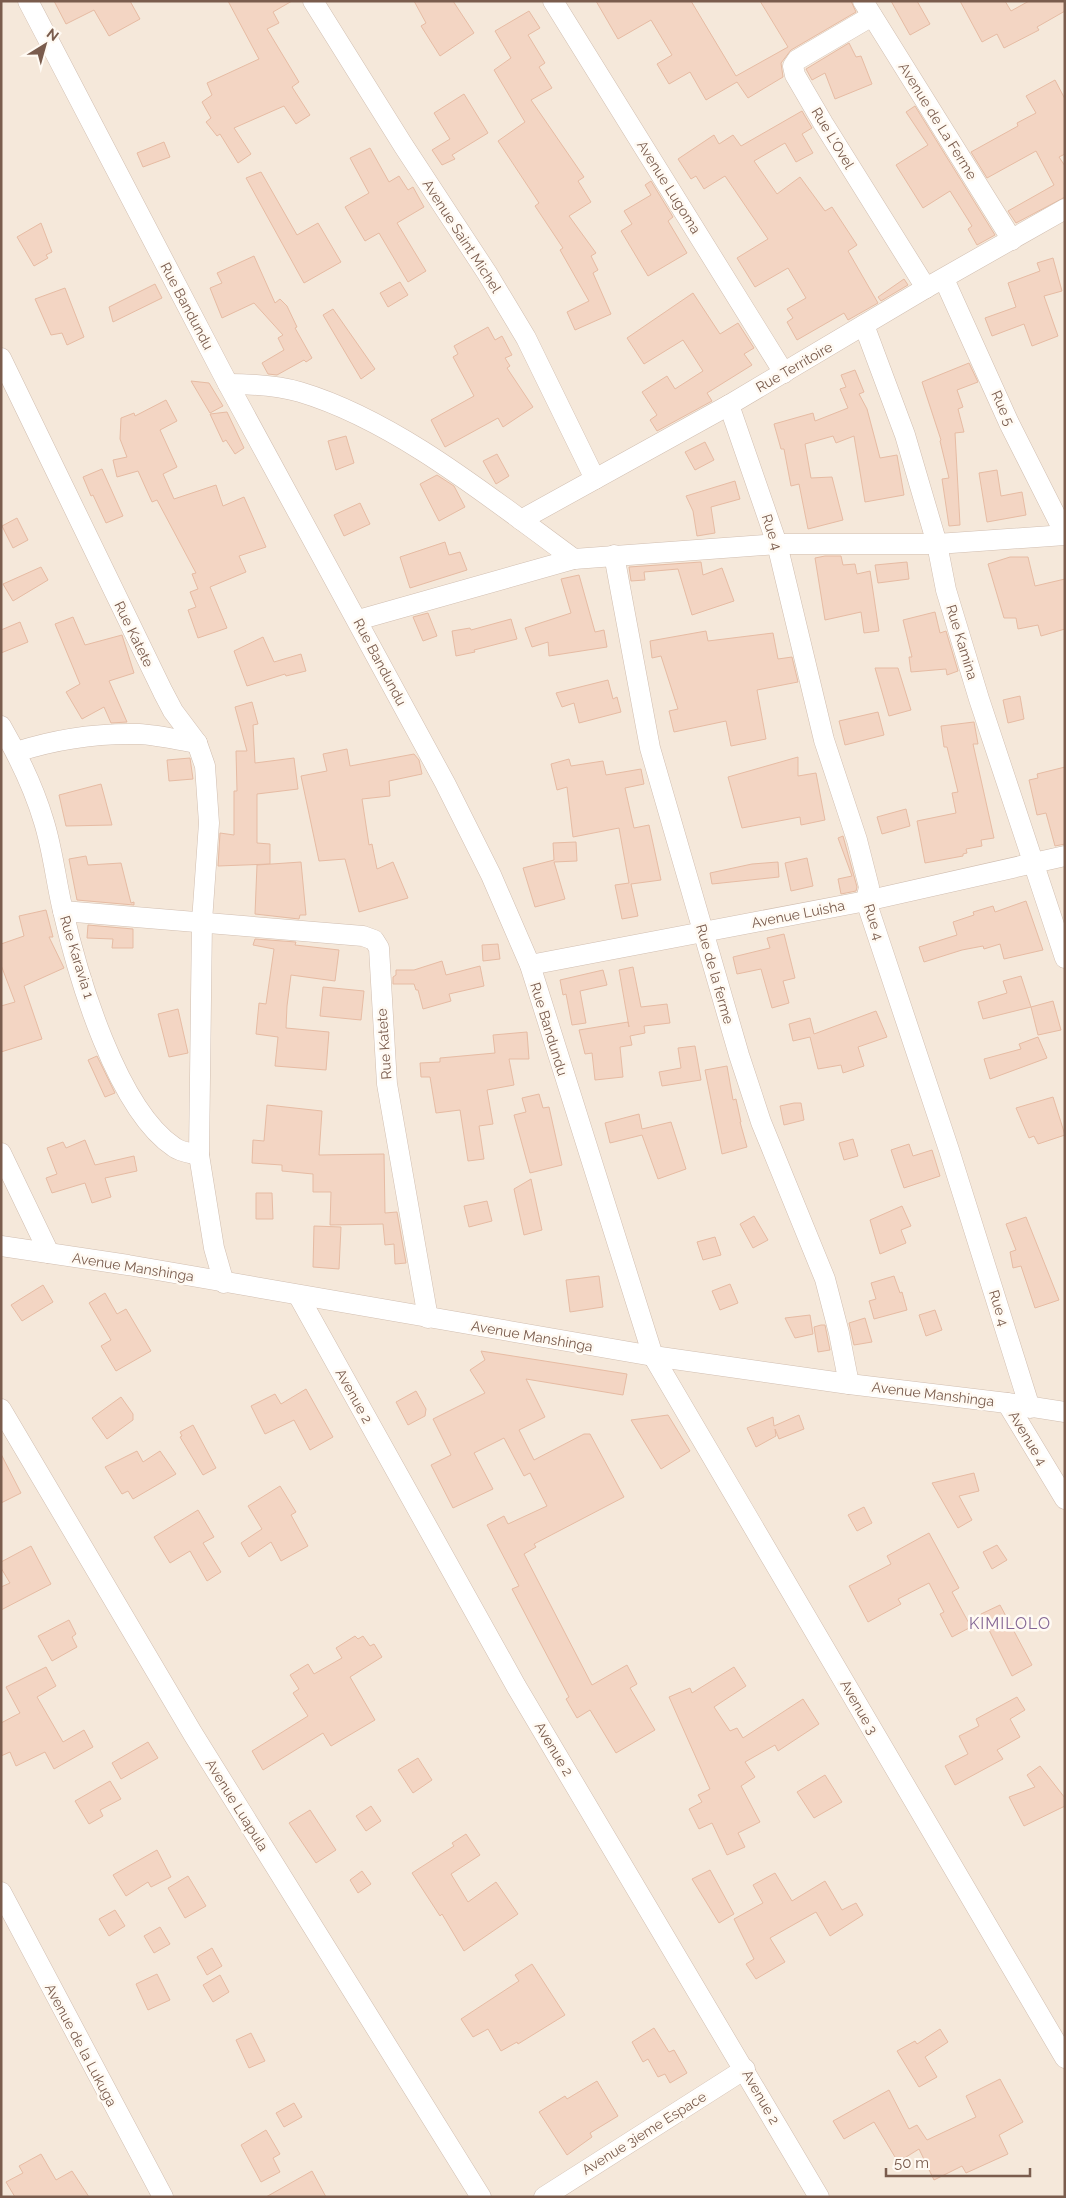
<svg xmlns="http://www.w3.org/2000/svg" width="1066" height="2198" font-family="Raleway,sans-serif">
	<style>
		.residential { fill: #f5e8da }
		.building { fill: #f3d5c3; stroke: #e6bba3 }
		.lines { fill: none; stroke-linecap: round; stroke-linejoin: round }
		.minor-casing { stroke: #d1beb0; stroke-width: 21 }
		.minor { stroke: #fff; stroke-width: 20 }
		.labels { text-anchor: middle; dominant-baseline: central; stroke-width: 5; stroke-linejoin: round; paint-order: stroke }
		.street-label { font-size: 14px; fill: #7a5c4d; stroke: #fffaf3 }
		.quarter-label { font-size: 16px; letter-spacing: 1px; fill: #846695; stroke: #fffaf3 }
	</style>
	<rect width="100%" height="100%" fill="#fdf6ec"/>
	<rect class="residential" x="1" y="1" width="1064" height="2196"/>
	<g class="building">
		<polygon points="54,1 130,1 140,19 109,36 94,10 66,24"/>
		<polygon points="228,1 292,1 273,12 279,23 267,29 299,82 292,87 310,115 296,124 284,106 234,128 251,154 238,163 220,134 217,136 206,122 211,118 202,102 212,95 207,83 259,59"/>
		<polygon points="414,1 453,1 474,33 440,56 421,26 426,23"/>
		<polygon points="596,1 691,1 736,76 788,47 760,1 851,1 856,12 791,50 781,63 783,77 748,98 737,82 706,100 690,72 669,84 657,64 672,55 651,20 618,39"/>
		<polygon points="891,1 917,1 930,24 910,35"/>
		<polygon points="960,1 1005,1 1011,11 1029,1 1065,1 1065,11 1037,27 1039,30 1004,48 997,34 982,42"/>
		<polygon points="529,11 540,28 528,35 545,63 539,67 552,88 531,100 584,177 578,181 591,202 569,216 596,253 591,256 598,270 593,273 611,314 575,330 567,312 589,301 560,250 563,248 535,206 539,203 498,141 525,122 494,70 511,58 495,31"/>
		<polygon points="849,43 856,57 861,56 872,84 835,99 825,73 812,80 806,69"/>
		<polygon points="1055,80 1065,99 1065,154 1059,157 1065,166 1065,197 1016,223 1008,211 1054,185 1036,151 987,178 971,152 1018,126 1017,123 1036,113 1026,96"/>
		<polygon points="464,94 488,133 452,155 455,159 442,165 432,150 450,139 434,113"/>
		<polygon points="915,106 995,235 977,245 968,229 972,226 950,191 923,208 896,165 928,145 906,112"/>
		<polygon points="802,111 812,128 802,134 813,153 796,162 785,143 754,161 777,194 800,177 825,211 832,207 857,245 848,251 878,303 848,320 844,313 797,340 787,322 793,318 787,309 806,298 788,268 755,287 737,258 768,239 725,176 704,189 696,176 691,179 678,159 714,135 719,144 733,135 741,146"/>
		<polygon points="164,142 170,157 143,167 137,153"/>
		<polygon points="370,148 389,182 399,176 408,190 413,187 424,207 397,223 426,271 408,282 379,233 365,241 345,207 369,193 350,158"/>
		<polygon points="261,172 297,235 318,223 341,262 304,283 246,178"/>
		<polygon points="651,181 673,217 668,221 687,253 648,276 621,231 632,224 624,211 651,195 645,185"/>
		<polygon points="41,223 52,252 46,255 48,258 34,266 17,237"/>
		<polygon points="254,256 275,303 280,299 287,306 297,327 295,328 312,358 306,362 304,360 277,375 268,374 262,363 284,350 278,338 283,335 254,303 222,318 210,288 222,283 217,273"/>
		<polygon points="1053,258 1062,291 1044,296 1058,336 1032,346 1024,324 992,336 985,318 1016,307 1008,283 1040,271 1037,263"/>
		<polygon points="904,279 908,285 881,301 878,297"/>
		<polygon points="400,282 408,295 388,307 380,293"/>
		<polygon points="155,284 162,298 113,322 109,307"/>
		<polygon points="65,288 84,337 67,345 62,333 51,335 35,299"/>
		<polygon points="693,293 720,334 738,323 754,348 744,354 752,365 707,393 712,401 657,431 650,420 657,415 642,392 667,376 675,389 703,371 683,340 644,364 627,338"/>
		<polygon points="333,309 375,369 361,379 323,315"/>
		<polygon points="488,327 495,340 502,336 512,355 505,358 510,366 507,368 533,407 503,427 498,418 445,447 431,420 474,396 453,357 458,354 454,346"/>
		<polygon points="969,363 978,382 957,390 963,407 958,409 964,432 955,433 960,525 949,526 942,479 949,478 940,441 941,440 922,382"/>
		<polygon points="855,370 864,392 859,394 867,409 880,458 897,455 904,495 865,502 854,436 836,443 833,436 805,444 811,478 832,477 843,520 808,529 799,484 791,486 784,449 781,449 774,424 813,413 815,421 848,408 840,389 846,387 841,375"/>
		<polygon points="191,381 209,383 223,406 210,413"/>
		<polygon points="166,400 177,421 160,430 177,467 163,474 174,499 216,485 223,506 244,497 266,547 239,556 246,572 210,587 227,628 198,638 188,610 196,607 190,592 198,589 192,574 196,573 157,500 152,502 138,471 117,477 113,460 127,457 120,439 121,418 134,413 135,416"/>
		<polygon points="227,412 244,448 235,454 226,440 223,442 210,414"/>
		<polygon points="346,436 354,463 336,470 328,441"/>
		<polygon points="705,442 714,460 695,470 685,452"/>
		<polygon points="497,454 509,476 496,484 483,461"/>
		<polygon points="102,469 123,516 106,523 93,495 91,496 83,477"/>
		<polygon points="997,470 1001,496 1022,492 1026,515 987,522 979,473"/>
		<polygon points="437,475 454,486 465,507 439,521 420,484"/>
		<polygon points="735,481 740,499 711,507 715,533 697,536 693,511 686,496"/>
		<polygon points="360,503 370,524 344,536 334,515"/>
		<polygon points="17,518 28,540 13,548 2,526"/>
		<polygon points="445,542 449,555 460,552 467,570 410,588 400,557"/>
		<polygon points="825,556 841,556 843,565 855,564 857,574 870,571 879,631 864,633 861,612 825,620 815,558"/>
		<polygon points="1010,557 1028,557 1035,586 1065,579 1065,629 1041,636 1038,625 1018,629 1016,618 1004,618 988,564"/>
		<polygon points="701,562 703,575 722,568 734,601 692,615 678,569 644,572 645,580 631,581 629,567"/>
		<polygon points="907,562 909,579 878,583 875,565"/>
		<polygon points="41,567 48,580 13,601 3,584"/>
		<polygon points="579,575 595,632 604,630 607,647 549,656 548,642 532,647 525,628 571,613 561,579"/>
		<polygon points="935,612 940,633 946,631 958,671 947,675 946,669 911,672 909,657 912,657 903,620"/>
		<polygon points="428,613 437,636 423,641 413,617"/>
		<polygon points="73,617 85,645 122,635 134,673 109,681 127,722 111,723 104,707 82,719 66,692 80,684 55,624"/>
		<polygon points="511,619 517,639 474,650 475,652 456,656 452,631 470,628 471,630"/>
		<polygon points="20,622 28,642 1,653 1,630"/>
		<polygon points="706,631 708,641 773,633 778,659 792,657 798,682 757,690 766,739 731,746 726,721 674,732 669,711 678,709 661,656 652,658 650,641"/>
		<polygon points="263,637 274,662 301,654 306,671 286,676 285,674 247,686 234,651"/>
		<polygon points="875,668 898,668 911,710 889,716"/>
		<polygon points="608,680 613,699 617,697 621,712 579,723 574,703 562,707 556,693"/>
		<polygon points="1020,696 1024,719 1008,723 1003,700"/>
		<polygon points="252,702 258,724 253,725 255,763 294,758 298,789 257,794 257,843 270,844 270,864 218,866 220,833 234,835 234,791 237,791 236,751 247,751 235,707"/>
		<polygon points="878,712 884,735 845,745 839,721"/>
		<polygon points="974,722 978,744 973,744 994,838 981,840 982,846 966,849 967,853 963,854 963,856 925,863 917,821 956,813 952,793 958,792 947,747 944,747 941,726"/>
		<polygon points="347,749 350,766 414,754 419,760 422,774 389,781 390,796 362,799 369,845 372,844 377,869 393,862 408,898 359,912 345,859 319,861 301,776 327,771 323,754"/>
		<polygon points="798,757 798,776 816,773 825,820 801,825 800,817 742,828 728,777"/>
		<polygon points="190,758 193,779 169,781 167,760"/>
		<polygon points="569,759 571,766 603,761 606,775 641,769 644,784 625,788 634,828 649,825 661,880 631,884 638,916 622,919 615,885 629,883 619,828 573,837 567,787 557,790 551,764"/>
		<polygon points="1065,767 1065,844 1055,846 1046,813 1037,815 1029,780 1038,778 1037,774"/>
		<polygon points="101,784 112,825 66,826 59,795"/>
		<polygon points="906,809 910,826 882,834 877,817"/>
		<polygon points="843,836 857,887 856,891 841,894 838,879 852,876 838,838"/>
		<polygon points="576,842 577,861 554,862 565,899 535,907 523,868 554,860 553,843"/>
		<polygon points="86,856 88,865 121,863 131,903 134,902 134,905 77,900 69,859"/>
		<polygon points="807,858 813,886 791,891 785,863"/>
		<polygon points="301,862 306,915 300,915 299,919 255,914 257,865"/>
		<polygon points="778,862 779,877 712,884 710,873 752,864"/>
		<polygon points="1026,901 1043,950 1004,959 1000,944 984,949 983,946 962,950 924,962 919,947 957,935 953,922 974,915 973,912 993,906 995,912"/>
		<polygon points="46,910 53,937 49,937 64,968 24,986 42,1039 1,1052 1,1006 15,1002 1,965 1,944 24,936 19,916"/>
		<polygon points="88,925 133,929 133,948 112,948 113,939 87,938"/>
		<polygon points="784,934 795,978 783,981 789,1003 772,1008 761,969 737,974 733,957 770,948 767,938"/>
		<polygon points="255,939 296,942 295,945 339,950 335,981 291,975 287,1006 286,1028 329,1032 326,1070 275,1066 278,1037 256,1034 259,1003 266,1004 274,949 253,945"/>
		<polygon points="498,944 500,959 483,961 482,945"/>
		<polygon points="442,961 446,975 480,966 484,986 449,994 451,1001 423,1009 418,990 416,990 414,984 393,984 393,977 396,975 396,970 414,970"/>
		<polygon points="633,967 641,1007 667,1004 670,1023 644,1026 645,1033 630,1036 632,1045 620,1047 623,1077 595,1080 592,1053 585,1054 579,1030 628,1022 629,1027 619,970"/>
		<polygon points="603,970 607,985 580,991 586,1023 572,1025 566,994 563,995 560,980"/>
		<polygon points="1021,976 1031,1007 983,1019 978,1002 1007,993 1003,981"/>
		<polygon points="323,987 364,991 361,1020 320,1016"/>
		<polygon points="1053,1001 1061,1030 1038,1035 1031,1007"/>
		<polygon points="178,1009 188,1053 169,1057 158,1014"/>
		<polygon points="876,1011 887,1037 858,1047 864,1066 843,1073 841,1065 818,1069 810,1037 793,1041 789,1024 810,1018 814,1034"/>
		<polygon points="527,1032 529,1059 509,1059 514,1085 487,1090 493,1124 479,1126 484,1159 468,1161 460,1110 436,1113 430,1077 421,1077 420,1063 440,1062 440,1058 495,1053 493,1035"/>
		<polygon points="1038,1037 1047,1058 990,1079 984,1059 1021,1049 1019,1044"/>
		<polygon points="695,1046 701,1080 662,1086 659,1072 681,1068 678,1048"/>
		<polygon points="97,1056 115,1093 105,1097 88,1060"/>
		<polygon points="727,1066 733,1100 736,1099 741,1122 740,1122 747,1147 722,1154 705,1070"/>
		<polygon points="539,1094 543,1108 549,1107 562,1165 530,1173 514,1115 526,1112 522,1098"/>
		<polygon points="1053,1097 1065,1135 1038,1144 1034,1136 1029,1138 1016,1108"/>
		<polygon points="794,1103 801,1103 804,1120 784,1125 780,1106"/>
		<polygon points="267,1105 322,1111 319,1155 384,1154 385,1213 397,1212 406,1263 395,1264 394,1244 385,1245 383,1224 330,1225 331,1192 313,1192 313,1174 282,1171 282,1165 252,1163 253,1140 264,1141"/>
		<polygon points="639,1114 642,1129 671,1122 686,1169 658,1179 642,1135 610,1143 605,1123"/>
		<polygon points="853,1139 858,1156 844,1160 839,1143"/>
		<polygon points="85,1140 95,1165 134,1156 137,1171 105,1178 111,1197 92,1203 85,1183 52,1193 46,1178 57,1174 47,1148 63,1142 66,1148"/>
		<polygon points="909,1144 913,1156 932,1150 940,1176 904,1188 891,1150"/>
		<polygon points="531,1179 542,1230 524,1235 514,1189"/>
		<polygon points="256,1193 272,1193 273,1219 256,1219"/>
		<polygon points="487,1201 492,1221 469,1227 464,1206"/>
		<polygon points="902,1206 911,1226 901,1230 906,1243 880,1254 870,1220"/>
		<polygon points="754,1216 768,1240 753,1248 740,1224"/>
		<polygon points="1026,1217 1059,1300 1035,1308 1021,1266 1013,1268 1010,1252 1016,1250 1006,1224"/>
		<polygon points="314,1226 341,1227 339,1269 313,1267"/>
		<polygon points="715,1237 721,1255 703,1260 697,1242"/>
		<polygon points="599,1276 603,1307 570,1312 566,1280"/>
		<polygon points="894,1276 900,1293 902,1292 907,1310 874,1319 869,1301 876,1299 871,1283"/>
		<polygon points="730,1284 738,1303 720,1310 712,1291"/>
		<polygon points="43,1285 53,1302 22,1321 11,1305"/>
		<polygon points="105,1293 117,1314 126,1309 151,1351 116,1371 101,1346 111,1340 89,1303"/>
		<polygon points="935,1310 942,1330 926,1336 919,1315"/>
		<polygon points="810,1315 813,1334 795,1338 785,1318"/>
		<polygon points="865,1318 872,1342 854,1345 849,1323"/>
		<polygon points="821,1325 825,1325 830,1350 818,1352 814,1327"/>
		<polygon points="481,1351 627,1374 623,1395 526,1379 545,1417 519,1430 534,1460 584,1434 590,1434 624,1497 534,1544 536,1547 524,1554 592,1685 627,1665 637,1684 630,1688 655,1730 616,1753 590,1710 577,1718 566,1699 569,1697 512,1589 519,1586 487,1525 504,1516 508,1524 547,1506 530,1473 524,1476 504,1438 474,1453 493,1489 453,1508 431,1465 451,1455 433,1419 485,1393 470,1370 485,1360"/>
		<polygon points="306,1389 333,1437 310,1450 294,1420 265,1434 251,1406 275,1394 281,1404"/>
		<polygon points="416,1391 426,1409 425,1416 408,1425 396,1402"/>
		<polygon points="121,1397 133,1414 133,1420 107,1439 92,1418"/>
		<polygon points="668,1415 690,1451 661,1469 631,1420"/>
		<polygon points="799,1415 804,1429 779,1439 775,1429 776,1436 756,1447 747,1428 773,1417 774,1426"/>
		<polygon points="193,1425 216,1468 203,1475 180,1437 182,1436 180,1432"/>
		<polygon points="137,1451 143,1462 160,1451 176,1474 133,1499 128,1491 122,1494 105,1467"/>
		<polygon points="1,1454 21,1493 1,1503"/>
		<polygon points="974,1473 979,1491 959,1496 972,1520 958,1528 932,1483"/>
		<polygon points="280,1486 296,1512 291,1515 308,1546 281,1561 271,1542 249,1557 241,1543 262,1529 248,1506"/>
		<polygon points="864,1507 872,1523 857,1531 848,1515"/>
		<polygon points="198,1510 214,1537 203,1543 221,1572 207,1581 190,1551 170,1563 154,1537"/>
		<polygon points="929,1533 959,1588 952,1592 971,1627 952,1637 940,1614 944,1612 929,1583 898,1599 901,1604 868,1622 849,1586 891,1564 887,1556"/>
		<polygon points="997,1545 1007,1560 992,1569 983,1552"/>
		<polygon points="31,1546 51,1584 1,1610 1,1587 10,1583 1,1568 1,1562"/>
		<polygon points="1000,1605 1032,1665 1012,1676 981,1614"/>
		<polygon points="69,1620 76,1634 72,1637 77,1647 52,1661 38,1636"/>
		<polygon points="355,1636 358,1639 363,1636 370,1646 374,1644 382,1657 350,1677 375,1720 331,1746 323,1733 263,1770 252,1751 308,1716 293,1693 299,1689 290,1675 308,1664 314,1674 342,1658 336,1648"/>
		<polygon points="46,1667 56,1686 37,1697 63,1742 84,1730 93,1747 54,1769 45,1752 16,1766 10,1752 1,1756 1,1723 20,1713 6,1687"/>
		<polygon points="734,1667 746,1686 714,1707 730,1731 737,1728 743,1738 803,1699 819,1724 778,1751 775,1745 745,1762 755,1777 741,1786 760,1822 738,1833 745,1847 727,1855 712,1823 699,1829 689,1809 702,1802 698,1795 710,1789 669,1697 690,1688 692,1693"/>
		<polygon points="1017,1697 1025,1710 1010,1719 1020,1737 997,1750 1003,1759 955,1785 945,1766 968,1754 959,1736 979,1726 976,1719"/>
		<polygon points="148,1742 158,1758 121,1779 112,1763"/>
		<polygon points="418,1758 432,1780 413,1793 398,1770"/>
		<polygon points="1040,1766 1065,1798 1065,1806 1024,1826 1009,1797 1035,1787 1027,1775"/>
		<polygon points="825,1775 842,1802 814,1818 797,1792"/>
		<polygon points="110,1781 121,1799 100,1810 103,1816 89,1824 75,1801"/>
		<polygon points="371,1806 381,1821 366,1831 356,1816"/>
		<polygon points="310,1810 336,1850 316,1863 289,1823"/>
		<polygon points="466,1834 480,1855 451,1874 468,1902 496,1882 518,1914 464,1951 442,1914 440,1916 412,1873 454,1846 452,1843"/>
		<polygon points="157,1850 171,1877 151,1887 148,1882 126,1896 113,1875"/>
		<polygon points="710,1870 734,1914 719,1923 692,1879"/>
		<polygon points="362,1871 371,1884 358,1893 350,1880"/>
		<polygon points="775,1873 792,1901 825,1881 842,1910 856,1903 863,1915 830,1936 816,1912 770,1938 785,1962 756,1979 746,1964 754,1959 734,1919 763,1903 753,1885"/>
		<polygon points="188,1876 206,1906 185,1918 168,1888"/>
		<polygon points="115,1910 125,1926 109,1936 99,1919"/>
		<polygon points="160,1927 170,1944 154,1953 144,1936"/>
		<polygon points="212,1948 222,1966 207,1975 197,1957"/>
		<polygon points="532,1964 565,2015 518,2044 517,2042 501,2051 488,2029 473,2037 461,2019 519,1981 515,1975"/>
		<polygon points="157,1974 170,2000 148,2010 136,1984"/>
		<polygon points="220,1975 229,1992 213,2002 203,1985"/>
		<polygon points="654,2028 669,2052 674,2050 687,2073 670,2083 665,2074 658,2077 648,2059 643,2062 632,2042"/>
		<polygon points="940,2029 948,2042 925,2057 937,2077 919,2087 897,2051 915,2041 917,2044"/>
		<polygon points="251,2033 265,2061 249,2068 236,2040"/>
		<polygon points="1000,2079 1023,2122 999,2135 1008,2154 966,2173 962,2166 934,2180 919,2149 898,2162 874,2122 844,2139 833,2121 889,2090 909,2129 917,2125 927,2140 976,2117 966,2096"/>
		<polygon points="597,2081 618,2116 590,2133 592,2137 567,2155 539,2112 565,2096 567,2099"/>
		<polygon points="294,2103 302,2117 284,2127 276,2113"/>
		<polygon points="266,2130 280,2154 273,2158 280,2172 261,2182 241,2145"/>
		<polygon points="41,2154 56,2180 72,2171 89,2197 15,2197 6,2182 23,2173 19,2166"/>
		<polygon points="312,2171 326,2197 266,2197"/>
	</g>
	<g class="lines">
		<g class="minor-casing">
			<g id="minor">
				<polyline points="28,1 228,384 445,783 491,875 530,965 653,1356 1065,2058"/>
				<polyline points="313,1 403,145 487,273 526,338 595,479"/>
				<polyline points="553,1 784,373"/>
				<polyline points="863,1 1012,240"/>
				<polyline points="872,16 797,60 793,66 795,75 823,123 926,288"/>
				<polyline points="944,279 1009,423 1065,534"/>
				<polyline points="864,325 905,435 937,544 946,590 979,699 1065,958"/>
				<polyline points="1,358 163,692 173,711 197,743 205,766 209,823 202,921 199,1155 214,1248 224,1283"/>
				<path d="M228 384C252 384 276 385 300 392 397 421 493 500 574 559"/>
				<polyline points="729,405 777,544 824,740 857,840 869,887 866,901 949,1150 1030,1408"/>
				<polyline points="521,520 729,405 926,288 1065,209"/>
				<polyline points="614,555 650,748 739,1055 761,1122 825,1279 839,1333 849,1384"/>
				<polyline points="358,620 574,559 777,544 937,544 1065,535"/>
				<path d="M1 726C19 757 34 788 44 822 53 851 56 882 63 911 78 977 117 1109 174 1147 180 1152 191 1153 199 1155"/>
				<path d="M16 752C56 739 97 733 139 734 158 735 178 740 197 743"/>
				<polyline points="63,911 363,936 374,940 379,948 387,1084 428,1318"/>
				<polyline points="530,965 866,901 1065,856"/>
				<polyline points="1,1153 49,1253"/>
				<polyline points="1,1246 128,1265 653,1356 849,1384 1007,1403 1065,1412"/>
				<polyline points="298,1295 516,1686 819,2197"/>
				<polyline points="1007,1403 1065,1499"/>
				<polyline points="1,1409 193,1734 481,2197"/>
				<polyline points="1,1892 163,2197"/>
				<polyline points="544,2197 745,2069"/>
			</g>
		</g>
		<use href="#minor" class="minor"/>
	</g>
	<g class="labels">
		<g class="street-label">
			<text transform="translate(938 121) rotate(58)">Avenue de La Ferme</text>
			<text transform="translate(833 138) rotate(59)">Rue L'Ovel</text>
			<text transform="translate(669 187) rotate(58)">Avenue Lugoma</text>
			<text transform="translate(462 236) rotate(57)">Avenue Saint Michel</text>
			<text transform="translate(187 306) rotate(62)">Rue Bandundu</text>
			<text transform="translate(794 367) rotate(-30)">Rue Territoire</text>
			<text transform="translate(1003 408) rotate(66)">Rue 5</text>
			<text transform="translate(772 532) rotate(72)">Rue 4</text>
			<text transform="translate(134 634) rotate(64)">Rue Katete</text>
			<text transform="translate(962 642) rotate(73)">Rue Kamina</text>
			<text transform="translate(380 662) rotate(62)">Rue Bandundu</text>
			<text transform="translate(798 914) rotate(-11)">Avenue Luisha</text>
			<text transform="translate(874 922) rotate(73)">Rue 4</text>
			<text transform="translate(77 957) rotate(73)">Rue Karavia 1</text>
			<text transform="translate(715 974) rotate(74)">Rue de la ferme</text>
			<text transform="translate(549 1029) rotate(73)">Rue Bandundu</text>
			<text transform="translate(384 1044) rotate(-94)">Rue Katete</text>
			<text transform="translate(133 1267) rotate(9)">Avenue Manshinga</text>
			<text transform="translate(999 1308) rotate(73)">Rue 4</text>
			<text transform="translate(532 1336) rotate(10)">Avenue Manshinga</text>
			<text transform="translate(933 1394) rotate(7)">Avenue Manshinga</text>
			<text transform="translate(354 1396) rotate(61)">Avenue 2</text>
			<text transform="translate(1028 1438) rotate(59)">Avenue 4</text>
			<text transform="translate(859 1707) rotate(60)">Avenue 3</text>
			<text transform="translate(554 1749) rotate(59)">Avenue 2</text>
			<text transform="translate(237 1805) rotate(58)">Avenue Luapula</text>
			<text transform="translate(81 2045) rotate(62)">Avenue de la Lukuga</text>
			<text transform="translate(761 2097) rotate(60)">Avenue 2</text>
			<text transform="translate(644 2133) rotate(-32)">Avenue 3ieme Espace</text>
		</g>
		<g class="quarter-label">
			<text x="1010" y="1623">KIMILOLO</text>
		</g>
	</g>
	<rect width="1066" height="2198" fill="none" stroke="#7a5c4d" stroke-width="5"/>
	<g transform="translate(45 45) rotate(37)" stroke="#fffaf3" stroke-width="4" paint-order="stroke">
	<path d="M0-4L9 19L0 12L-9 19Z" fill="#7a5c4d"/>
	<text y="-8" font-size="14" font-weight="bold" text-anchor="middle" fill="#7a5c4d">N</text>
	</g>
	<path d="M886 2168v8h144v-8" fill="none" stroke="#7a5c4d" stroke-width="2.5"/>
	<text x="894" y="2168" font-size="15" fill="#7a5c4d" stroke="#fffaf3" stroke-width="4" paint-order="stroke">50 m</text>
</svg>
